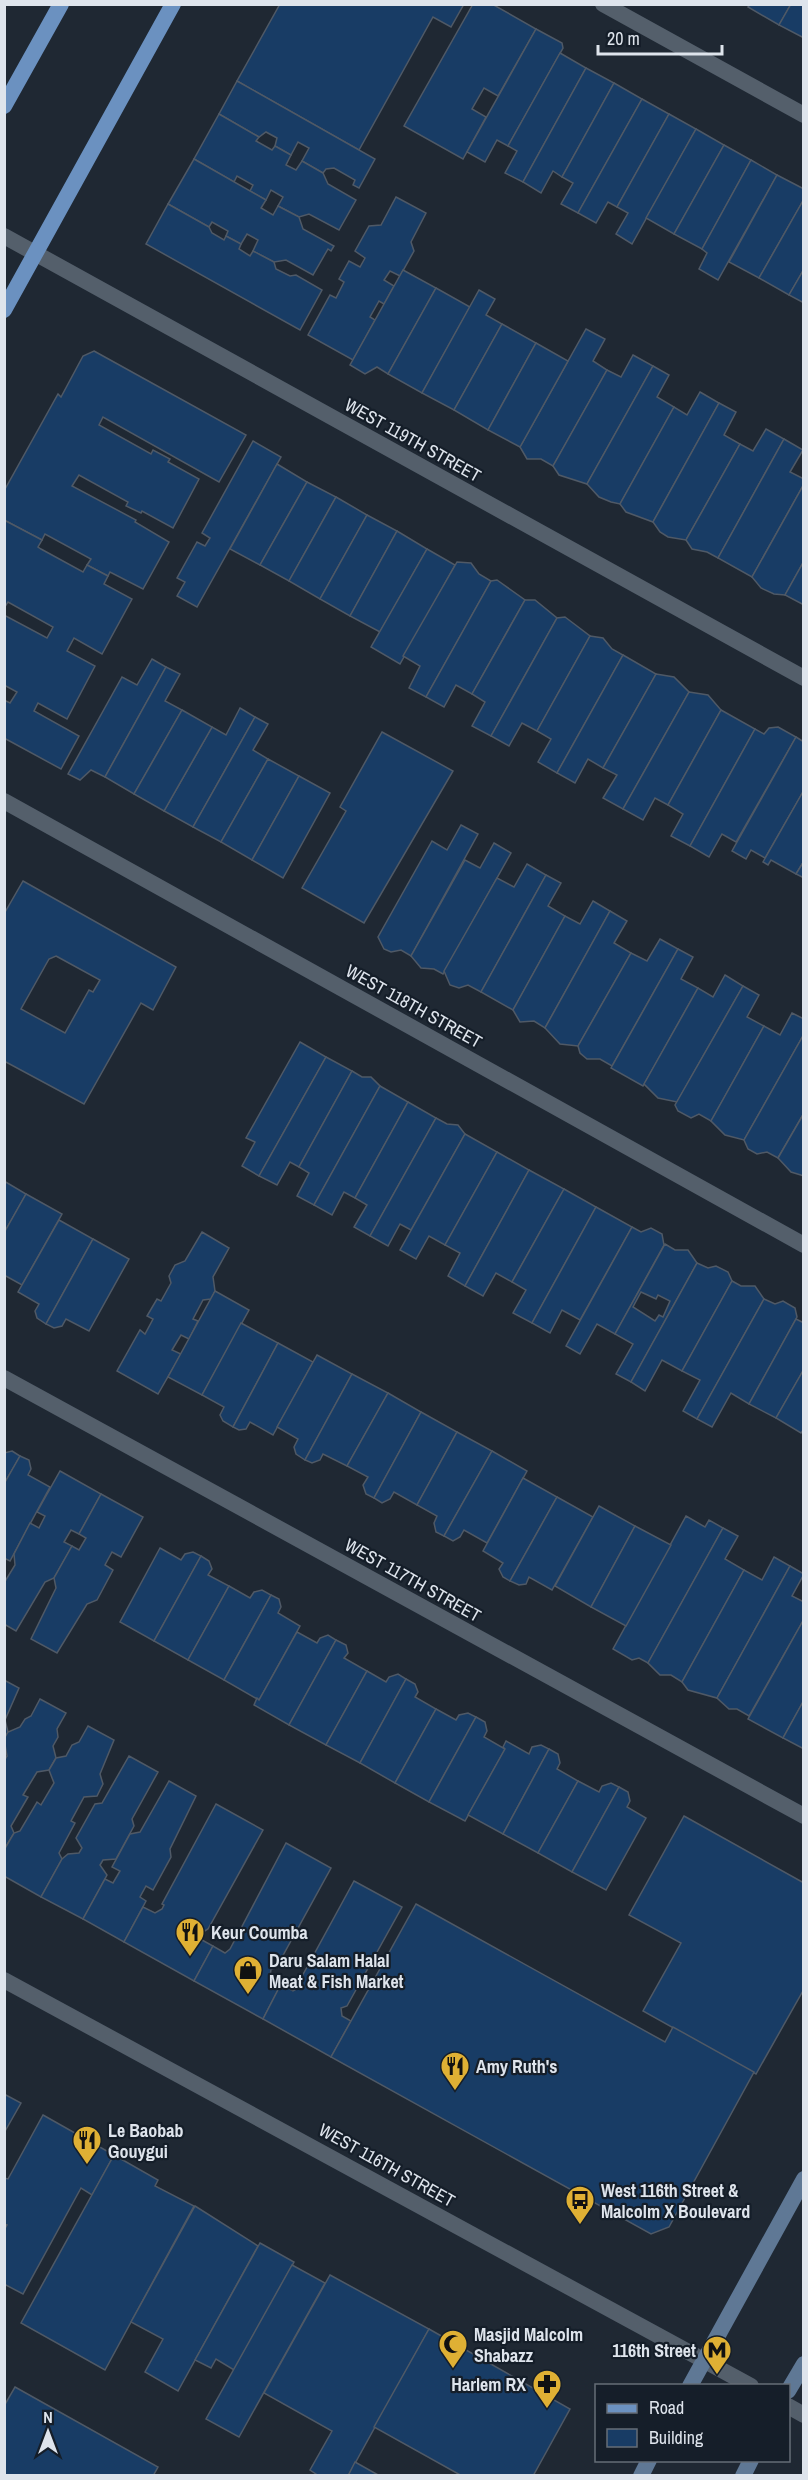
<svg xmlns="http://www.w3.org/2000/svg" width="808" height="2480" font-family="'Archivo Narrow',sans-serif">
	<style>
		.building { fill: #183c65; stroke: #4f5966; stroke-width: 1.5; fill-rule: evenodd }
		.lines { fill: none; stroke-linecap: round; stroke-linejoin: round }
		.minor { stroke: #545f6b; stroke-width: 16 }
		.tertiary { stroke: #545f6b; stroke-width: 16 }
		.secondary { stroke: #5f7895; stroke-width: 16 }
		.primary { stroke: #6b91c0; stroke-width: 16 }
		.labels { text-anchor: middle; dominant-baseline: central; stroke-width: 4.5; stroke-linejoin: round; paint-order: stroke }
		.street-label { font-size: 18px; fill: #dee4ec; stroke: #151e29 }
		.poi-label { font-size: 18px; font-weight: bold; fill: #dee4ec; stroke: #151e29; text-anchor: start }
	</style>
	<rect width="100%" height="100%" fill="#1f2833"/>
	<g class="building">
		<polygon points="280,4 464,4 451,27 433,17 359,150 237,81"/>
		<polygon points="473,4 492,4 536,29 498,96 484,88 472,109 486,117 463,159 404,126"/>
		<polygon points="750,4 791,4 779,25 748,7"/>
		<polygon points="791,4 804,4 804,38 779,25"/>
		<polygon points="536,29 562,43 563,48 508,146 497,140 485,162 467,152"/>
		<polygon points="560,53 586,68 523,182 505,173 517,151 508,146"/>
		<polygon points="586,68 614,83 562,177 553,171 541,193 523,182"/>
		<polygon points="237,81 375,159 359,188 353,185 355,180 334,168 326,169 323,173 302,161 309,148 298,142 291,155 275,146 277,138 266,132 259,137 219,114"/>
		<polygon points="614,83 642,99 578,213 561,204 573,183 562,177"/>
		<polygon points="642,99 669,114 617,207 608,202 596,223 578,213"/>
		<polygon points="219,114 259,137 256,141 272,150 275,146 291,155 286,165 296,170 302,161 323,173 328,184 356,200 339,230 309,214 299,217 278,206 283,197 271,190 266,200 250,191 253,185 237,176 234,182 194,159"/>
		<polygon points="669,114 696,129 632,244 616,234 628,213 617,207"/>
		<polygon points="696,129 724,145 674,234 646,218"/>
		<polygon points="724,145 751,160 702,249 674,234"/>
		<polygon points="194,159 266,200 261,208 273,215 278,206 299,217 303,229 334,246 331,251 328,249 313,275 286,260 274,262 253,251 258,240 247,234 241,244 226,236 228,231 212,222 209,227 168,204"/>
		<polygon points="751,160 777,175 718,280 699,269 707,253 702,249"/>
		<polygon points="777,175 804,189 804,199 759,278 729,262"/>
		<polygon points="396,197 426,213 411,242 414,251 400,276 390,271 384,280 394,286 384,304 379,301 370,317 375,320 353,360 308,335 330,295 336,298 344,282 339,279 349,261 360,267 365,258 355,251 369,226 381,225"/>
		<polygon points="804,199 804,269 789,295 759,278"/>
		<polygon points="168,204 209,227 212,233 224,240 226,236 241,244 239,249 250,256 253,251 274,262 276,269 290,276 296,275 322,290 300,330 146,244"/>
		<polygon points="804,269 804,303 789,295"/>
		<polygon points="403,270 436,288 388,374 377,367 365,374 350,365"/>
		<polygon points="436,288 470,307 422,393 388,374"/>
		<polygon points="479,290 495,299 486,315 502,324 454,410 422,393"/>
		<polygon points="502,324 536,343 488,430 454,410"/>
		<polygon points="586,329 605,339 593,361 607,370 553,466 541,459 527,459 520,447"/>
		<polygon points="536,343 568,361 520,447 488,430"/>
		<polygon points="94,351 246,435 219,482 103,417 99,425 151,454 153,450 170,459 168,462 199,479 173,528 142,511 141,513 126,506 128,502 79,475 72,486 136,520 135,522 169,542 143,589 110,572 108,576 87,565 91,559 45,534 42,540 4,520 4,491 58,394 61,397 83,356"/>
		<polygon points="633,355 653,366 587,484 559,475 553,466 607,370 621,377"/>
		<polygon points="653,366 669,375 657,397 674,407 620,504 611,502 599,497 587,484"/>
		<polygon points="700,392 719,403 653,522 626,512 620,504 674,407 687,415"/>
		<polygon points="719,403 736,412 724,435 740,444 686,540 668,537 660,532 653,522"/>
		<polygon points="766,429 784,439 718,558 707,552 692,549 686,540 740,444 753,451"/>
		<polygon points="784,439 803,450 790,472 804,479 804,484 752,577 718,558"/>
		<polygon points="253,441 281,457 197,607 177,596 185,582 177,578 197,542 205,546 210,538 202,533"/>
		<polygon points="277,464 307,482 260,565 230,549"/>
		<polygon points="307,482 336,497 289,581 260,565"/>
		<polygon points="804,484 804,561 785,595 774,594 761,588 752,577"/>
		<polygon points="336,497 367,515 320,599 289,581"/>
		<polygon points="367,515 397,531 350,616 320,599"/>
		<polygon points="4,520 42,540 38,547 41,549 83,572 87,565 108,576 104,584 132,599 102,654 74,638 67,651 95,666 67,719 38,703 34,711 79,736 61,769 4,738 4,700 10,703 17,692 4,685 4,615 47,638 53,627 8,602 4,608"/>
		<polygon points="397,531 427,549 380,632 350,616"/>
		<polygon points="427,549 455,565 400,664 371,647"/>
		<polygon points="804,561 804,605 785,595"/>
		<polygon points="457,562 471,563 479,574 491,581 426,697 409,688 420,666 403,656"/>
		<polygon points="497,580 525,600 472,694 456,685 444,707 426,697 491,581"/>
		<polygon points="525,600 535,600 557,618 491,736 472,726 485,702 472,694"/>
		<polygon points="565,617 590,636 537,731 522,723 509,746 491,736 557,618"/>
		<polygon points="590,636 603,638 612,649 623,655 557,773 538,762 551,739 537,731"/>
		<polygon points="623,655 656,674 603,768 588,759 575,783 557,773"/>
		<polygon points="152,659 166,667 105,777 91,770 80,780 68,774 122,677 137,685"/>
		<polygon points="166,667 180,674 165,701 182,710 134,794 105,777"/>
		<polygon points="656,674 674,677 689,692 623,809 603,798 617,775 603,768"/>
		<polygon points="689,692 708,695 721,710 668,805 655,798 643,820 623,809"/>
		<polygon points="240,708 255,717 193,827 164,811 212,727 226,735"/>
		<polygon points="182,710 212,727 164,811 134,794"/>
		<polygon points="721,710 755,729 690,846 671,836 683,814 668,805"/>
		<polygon points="255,717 268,724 253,750 268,759 221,842 193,827"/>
		<polygon points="778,727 796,737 736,842 722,834 709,857 690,846 755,729 764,734 769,728"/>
		<polygon points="382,732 453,771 364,923 302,888 346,811 340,807"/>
		<polygon points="796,737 804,742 804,790 765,858 751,850 746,859 732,851"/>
		<polygon points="268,759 299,776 252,860 221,842"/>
		<polygon points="299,776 330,793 283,878 252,860"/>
		<polygon points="804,790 804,861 796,874 771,860 768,865 763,862"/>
		<polygon points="461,825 478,834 411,956 401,950 391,952 384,949 378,937 432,841 447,850"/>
		<polygon points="494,843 511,853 443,974 434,969 421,968 411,956 465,860 480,868"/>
		<polygon points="804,861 804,878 796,874"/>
		<polygon points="527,864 546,875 481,992 468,985 459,988 450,985 444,971 497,878 514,887"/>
		<polygon points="546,875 561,883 548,906 565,916 513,1010 481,992"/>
		<path d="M23 881 176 967 153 1010 141 1003 84 1104 4 1061V914ZM56 956 100 980 93 992 89 990 65 1033 21 1009 49 959Z"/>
		<polygon points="593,901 610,911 545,1028 534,1021 520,1022 513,1010 565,916 580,924"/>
		<polygon points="610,911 627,921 614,943 631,953 578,1046 560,1044 545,1028"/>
		<polygon points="660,939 678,949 612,1066 600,1059 587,1059 580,1053 578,1046 631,953 647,961"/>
		<polygon points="678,949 693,957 681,979 698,988 643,1086 611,1068"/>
		<polygon points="725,975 743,986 677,1102 658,1098 644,1084 698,988 713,997"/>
		<polygon points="743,986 759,995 747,1017 764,1026 711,1121 699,1114 691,1118 678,1111 675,1105"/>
		<polygon points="792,1013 804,1019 804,1034 744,1140 725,1135 711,1121 764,1026 780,1035"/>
		<polygon points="804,1034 804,1113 778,1158 767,1152 757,1154 748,1149 744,1140"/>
		<polygon points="300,1042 326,1057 259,1176 242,1166 255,1142 246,1138"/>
		<polygon points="326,1057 352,1071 299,1167 290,1162 277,1185 259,1176"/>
		<polygon points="352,1071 362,1077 371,1077 380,1086 314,1205 297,1196 309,1173 299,1167"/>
		<polygon points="380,1086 408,1102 355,1198 344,1192 332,1215 314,1205"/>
		<polygon points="408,1102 436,1118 370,1236 354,1227 367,1205 355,1198"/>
		<polygon points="804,1113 804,1176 791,1172 778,1158"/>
		<polygon points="436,1118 447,1124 458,1125 465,1134 411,1230 400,1224 388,1246 370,1236"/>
		<polygon points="465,1134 497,1152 445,1245 429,1236 416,1259 400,1250"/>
		<polygon points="497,1152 529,1170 465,1286 448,1276 460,1253 445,1245"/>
		<polygon points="529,1170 564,1189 512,1282 496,1273 483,1296 465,1286"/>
		<polygon points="4,1181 26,1194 4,1233"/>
		<polygon points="564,1189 596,1207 532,1323 513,1313 526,1290 512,1282"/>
		<polygon points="26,1194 62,1214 22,1285 4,1275 4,1233"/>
		<polygon points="596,1207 632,1227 580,1320 562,1310 550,1333 532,1323"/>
		<polygon points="59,1220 93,1239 46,1324 37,1318 35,1311 39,1304 18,1292"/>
		<polygon points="632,1227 641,1232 651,1228 662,1234 664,1245 615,1334 597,1324 580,1354 566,1346"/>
		<polygon points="202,1232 229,1248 213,1277 215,1291 211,1299 203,1300 193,1319 198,1321 189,1339 181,1335 172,1350 181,1354 158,1394 117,1371 140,1330 145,1334 153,1319 147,1316 157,1299 161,1301 171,1283 169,1276 175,1265 185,1261"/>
		<polygon points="93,1239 129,1259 89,1331 66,1319 62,1326 54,1328 46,1324"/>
		<path d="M665 1244 675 1250H688L697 1263 631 1382 616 1374 633 1344 615 1334ZM641 1292 656 1299 658 1295 670 1301 663 1317 659 1315 655 1321 633 1307Z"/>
		<polygon points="697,1263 708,1268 716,1266 728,1272 732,1281 682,1371 662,1360 645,1391 631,1382"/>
		<polygon points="732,1281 741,1286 755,1286 764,1299 697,1419 683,1411 700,1380 682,1371"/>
		<polygon points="215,1291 249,1310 202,1395 168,1377"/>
		<polygon points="764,1299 775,1304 783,1301 795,1308 797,1317 749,1404 731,1393 712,1427 697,1419"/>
		<polygon points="796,1319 804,1323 804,1369 776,1418 749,1404"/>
		<polygon points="241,1323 278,1343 233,1427 223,1421 220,1415 224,1407 202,1395"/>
		<polygon points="278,1343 313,1362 273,1435 250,1422 246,1429 239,1430 233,1427"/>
		<polygon points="317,1355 352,1374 305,1460 296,1454 294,1447 298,1439 277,1427"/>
		<polygon points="804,1369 804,1429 801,1433 776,1418"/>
		<polygon points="352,1374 388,1393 347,1466 323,1454 320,1460 312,1463 305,1460"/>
		<polygon points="388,1393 421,1412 374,1498 366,1494 363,1485 368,1477 347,1466"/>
		<polygon points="421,1412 457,1432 417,1505 394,1492 390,1499 382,1503 374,1498"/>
		<polygon points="457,1432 492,1451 444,1536 436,1532 434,1523 437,1516 417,1505"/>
		<polygon points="12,1451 20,1456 4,1484 4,1453"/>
		<polygon points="492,1451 527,1471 487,1543 464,1530 460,1537 453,1541 444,1536"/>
		<polygon points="20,1456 29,1460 31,1469 28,1475 50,1487 10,1561 4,1558 4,1484"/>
		<polygon points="60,1471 101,1494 79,1534 71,1530 64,1542 72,1546 54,1578 45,1582 16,1631 4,1624 4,1583 15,1565 14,1554 30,1523 39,1528 45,1516 37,1512"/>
		<polygon points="523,1478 557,1497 510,1581 503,1577 499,1569 503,1563 483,1551"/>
		<polygon points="101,1494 143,1517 121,1557 112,1552 105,1565 113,1570 97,1600 87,1604 57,1653 31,1639 56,1588 54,1578 72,1546 79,1550 86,1538 79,1534"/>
		<polygon points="557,1497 593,1517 552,1590 529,1577 526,1584 519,1585 510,1581"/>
		<polygon points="599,1506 635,1526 591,1607 555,1586"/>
		<polygon points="686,1516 705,1527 709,1520 723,1528 648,1663 639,1658 632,1660 613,1649"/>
		<polygon points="635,1526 671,1545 626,1626 591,1607"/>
		<polygon points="723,1528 738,1536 725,1559 744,1570 682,1682 671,1675 660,1675 648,1663"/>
		<polygon points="160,1548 181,1560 185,1554 193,1552 201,1556 154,1641 120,1622"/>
		<polygon points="201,1556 209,1561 212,1569 208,1575 229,1586 188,1660 154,1641"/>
		<polygon points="774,1557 790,1566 717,1698 688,1690 682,1682 744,1570 762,1580"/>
		<polygon points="790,1566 804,1574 792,1596 804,1602 804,1619 749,1716 737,1709 729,1709 717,1698"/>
		<polygon points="229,1586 250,1598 254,1592 262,1590 271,1595 224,1680 188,1660"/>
		<polygon points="271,1595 279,1599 281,1607 278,1613 300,1626 259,1700 224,1680"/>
		<polygon points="804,1619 804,1700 783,1738 748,1719"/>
		<polygon points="297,1632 317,1643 320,1638 328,1635 336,1640 289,1725 254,1705 257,1698 259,1700"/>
		<polygon points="336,1640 346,1645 348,1653 344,1658 367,1671 326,1745 289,1725"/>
		<polygon points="367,1671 386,1682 389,1677 398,1674 406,1679 360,1763 326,1745"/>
		<polygon points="406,1679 415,1684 418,1692 415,1697 436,1709 395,1783 360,1763"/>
		<polygon points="4,1680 19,1688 5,1720 8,1732 4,1739"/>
		<polygon points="40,1699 66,1713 57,1729 58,1737 53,1746 56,1758 49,1770 37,1772 23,1795 28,1797 11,1826 14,1833 4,1850 4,1761 7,1756 4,1739 8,1732 20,1727 25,1719 31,1716"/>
		<polygon points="804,1700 804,1749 783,1738"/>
		<polygon points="436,1709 456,1720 459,1715 468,1713 476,1717 429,1802 395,1783"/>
		<polygon points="476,1717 485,1722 487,1731 484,1737 505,1749 465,1821 429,1802"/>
		<polygon points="88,1726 114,1740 100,1774 103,1784 97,1796 84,1797 71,1821 75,1823 59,1853 62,1859 41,1897 4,1876 4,1850 14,1833 20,1831 37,1802 41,1805 54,1783 49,1770 56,1758 66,1756 72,1745 79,1742"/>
		<polygon points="506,1741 529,1754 532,1747 541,1745 549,1749 503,1834 468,1815 505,1749 503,1747"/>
		<polygon points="549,1749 558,1754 560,1763 557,1769 578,1781 538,1853 503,1834"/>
		<polygon points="129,1756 158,1772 132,1819 134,1826 116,1859 103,1860 100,1865 107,1875 83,1919 41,1897 62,1859 68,1854 79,1853 82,1848 76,1838 95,1804 102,1803"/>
		<polygon points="169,1781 196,1796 170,1849 171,1857 153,1890 146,1886 140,1897 146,1901 124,1942 83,1919 105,1879 113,1883 120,1871 112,1867 130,1834 140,1832"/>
		<polygon points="578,1781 599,1792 602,1786 611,1783 619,1787 572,1872 538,1853"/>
		<polygon points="619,1787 628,1792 630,1801 627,1807 646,1818 606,1890 572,1872"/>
		<polygon points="216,1804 263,1830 208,1929 203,1932 202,1940 213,1946 194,1981 124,1942 143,1907 155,1913 162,1909 164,1905 162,1904"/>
		<polygon points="684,1816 804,1883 804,1989 756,2074 643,2011 681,1943 629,1915"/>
		<polygon points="286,1843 331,1868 276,1968 271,1969 270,1978 281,1984 263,2019 194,1981 213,1946 225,1953 230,1949"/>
		<polygon points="354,1881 402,1907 347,2006 341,2008 342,2016 351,2021 331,2057 263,2019 281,1984 293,1991 300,1987 300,1980"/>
		<polygon points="416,1904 665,2042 673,2027 754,2072 669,2227 651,2234 331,2057"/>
		<polygon points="4,2094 21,2103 4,2133"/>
		<polygon points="43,2115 114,2155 92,2195 81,2188 23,2294 4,2284 4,2230 7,2225 4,2224 4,2178 8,2179"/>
		<polygon points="114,2155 158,2180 155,2186 194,2206 105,2370 21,2323"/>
		<polygon points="195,2206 258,2246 178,2391 145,2372 163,2339 131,2322"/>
		<polygon points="260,2243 294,2262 234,2370 216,2359 211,2368 195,2360"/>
		<polygon points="292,2265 325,2283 239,2437 206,2419"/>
		<polygon points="330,2275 429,2329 348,2476 319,2476 310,2470 332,2431 264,2393"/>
		<polygon points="429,2329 570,2409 533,2476 462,2476 374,2427"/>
		<polygon points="15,2387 158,2467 153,2476 4,2476 4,2406"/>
		<polygon points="355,2462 380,2476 348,2476"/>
	</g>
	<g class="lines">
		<g class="minor">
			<polyline points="603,4 804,115"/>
			<polyline points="4,236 804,678"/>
			<polyline points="4,801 804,1245"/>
			<polyline points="4,1378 804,1816"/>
		</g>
		<g class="tertiary">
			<polyline points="4,1980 751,2386"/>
			<polyline points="788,2406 804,2415"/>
		</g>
		<g class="secondary">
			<polyline points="690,2386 804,2179"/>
			<polyline points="788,2391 804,2364"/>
			<polyline points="641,2476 649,2460"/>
			<polyline points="743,2476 751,2460"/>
		</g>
		<g class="primary">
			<polyline points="4,106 61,4"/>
			<polyline points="4,310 173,4"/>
		</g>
	</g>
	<defs>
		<g id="restaurant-pin" transform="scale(1.5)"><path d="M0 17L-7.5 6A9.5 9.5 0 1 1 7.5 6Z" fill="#dfb034" stroke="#151e29"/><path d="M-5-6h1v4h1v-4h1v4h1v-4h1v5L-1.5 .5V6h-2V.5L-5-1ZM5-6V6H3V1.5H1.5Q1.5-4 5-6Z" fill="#111"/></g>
		<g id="shop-pin" transform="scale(1.5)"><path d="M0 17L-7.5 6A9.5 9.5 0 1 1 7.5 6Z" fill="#dfb034" stroke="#151e29"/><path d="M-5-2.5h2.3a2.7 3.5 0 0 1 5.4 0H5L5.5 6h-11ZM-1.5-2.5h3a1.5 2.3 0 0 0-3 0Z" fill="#111"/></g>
		<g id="bus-pin" transform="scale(1.5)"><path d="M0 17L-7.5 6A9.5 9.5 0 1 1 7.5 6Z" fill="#dfb034" stroke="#151e29"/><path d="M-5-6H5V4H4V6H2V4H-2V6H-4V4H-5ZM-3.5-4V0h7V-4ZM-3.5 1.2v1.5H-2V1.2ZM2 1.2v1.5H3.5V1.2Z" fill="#111"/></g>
		<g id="mosque-pin" transform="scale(1.5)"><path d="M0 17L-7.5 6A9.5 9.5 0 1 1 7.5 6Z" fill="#dfb034" stroke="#151e29"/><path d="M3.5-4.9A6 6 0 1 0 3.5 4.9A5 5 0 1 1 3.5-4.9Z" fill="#111"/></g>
		<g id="metro-pin" transform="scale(1.5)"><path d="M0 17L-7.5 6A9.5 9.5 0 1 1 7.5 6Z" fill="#dfb034" stroke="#151e29"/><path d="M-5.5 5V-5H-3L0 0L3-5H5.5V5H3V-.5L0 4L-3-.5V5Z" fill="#111"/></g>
		<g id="pharmacy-pin" transform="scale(1.5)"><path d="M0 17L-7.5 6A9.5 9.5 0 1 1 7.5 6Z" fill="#dfb034" stroke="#151e29"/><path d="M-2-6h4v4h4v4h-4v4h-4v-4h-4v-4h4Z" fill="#111"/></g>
	</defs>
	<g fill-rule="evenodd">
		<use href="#restaurant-pin" x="190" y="1932"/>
		<use href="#shop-pin" x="248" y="1970"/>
		<use href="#restaurant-pin" x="455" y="2066"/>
		<use href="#restaurant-pin" x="87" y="2140"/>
		<use href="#bus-pin" x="580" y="2200"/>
		<use href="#mosque-pin" x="453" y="2344"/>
		<use href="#metro-pin" x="717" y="2350"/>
		<use href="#pharmacy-pin" x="547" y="2384"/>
	</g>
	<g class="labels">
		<g class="street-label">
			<text transform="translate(413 440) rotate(29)">WEST 119TH STREET</text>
			<text transform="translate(414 1006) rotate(29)">WEST 118TH STREET</text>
			<text transform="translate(413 1580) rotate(29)">WEST 117TH STREET</text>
			<text transform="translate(387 2165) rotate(29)">WEST 116TH STREET</text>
		</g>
		<g class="poi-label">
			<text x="211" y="1932">Keur Coumba</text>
			<text x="269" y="1960">Daru Salam Halal<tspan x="269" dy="21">Meat &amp; Fish Market</tspan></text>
			<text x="476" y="2066">Amy Ruth's</text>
			<text x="108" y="2130">Le Baobab<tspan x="108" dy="21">Gouygui</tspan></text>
			<text x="601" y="2190">West 116th Street &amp;<tspan x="601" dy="21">Malcolm X Boulevard</tspan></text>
			<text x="474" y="2334">Masjid Malcolm<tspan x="474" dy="21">Shabazz</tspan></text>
			<text x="696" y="2350" text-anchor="end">116th Street</text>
			<text x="526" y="2384" text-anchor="end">Harlem RX</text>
		</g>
	</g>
	<rect width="808" height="2480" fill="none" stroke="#dee4ec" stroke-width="12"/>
	<rect x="595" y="2384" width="195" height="78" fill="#151e29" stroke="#656d77" stroke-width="1.5"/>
	<rect x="607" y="2404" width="30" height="9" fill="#6b91c0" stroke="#656d77" stroke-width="1.5"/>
	<text x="649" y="2414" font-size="18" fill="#dee4ec">Road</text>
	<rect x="607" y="2429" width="30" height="18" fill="#183c65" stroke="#656d77" stroke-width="1.5"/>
	<text x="649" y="2444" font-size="18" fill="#dee4ec">Building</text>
	<g transform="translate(48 2432)" stroke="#151e29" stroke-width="4.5" paint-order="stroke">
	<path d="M0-4.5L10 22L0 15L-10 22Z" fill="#dee4ec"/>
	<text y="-9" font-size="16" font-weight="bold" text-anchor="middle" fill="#dee4ec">N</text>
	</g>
	<path d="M598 45v9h124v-9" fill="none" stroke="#dee4ec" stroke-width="3"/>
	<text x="607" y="45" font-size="18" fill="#dee4ec" stroke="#151e29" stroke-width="4.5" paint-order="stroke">20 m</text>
</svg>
